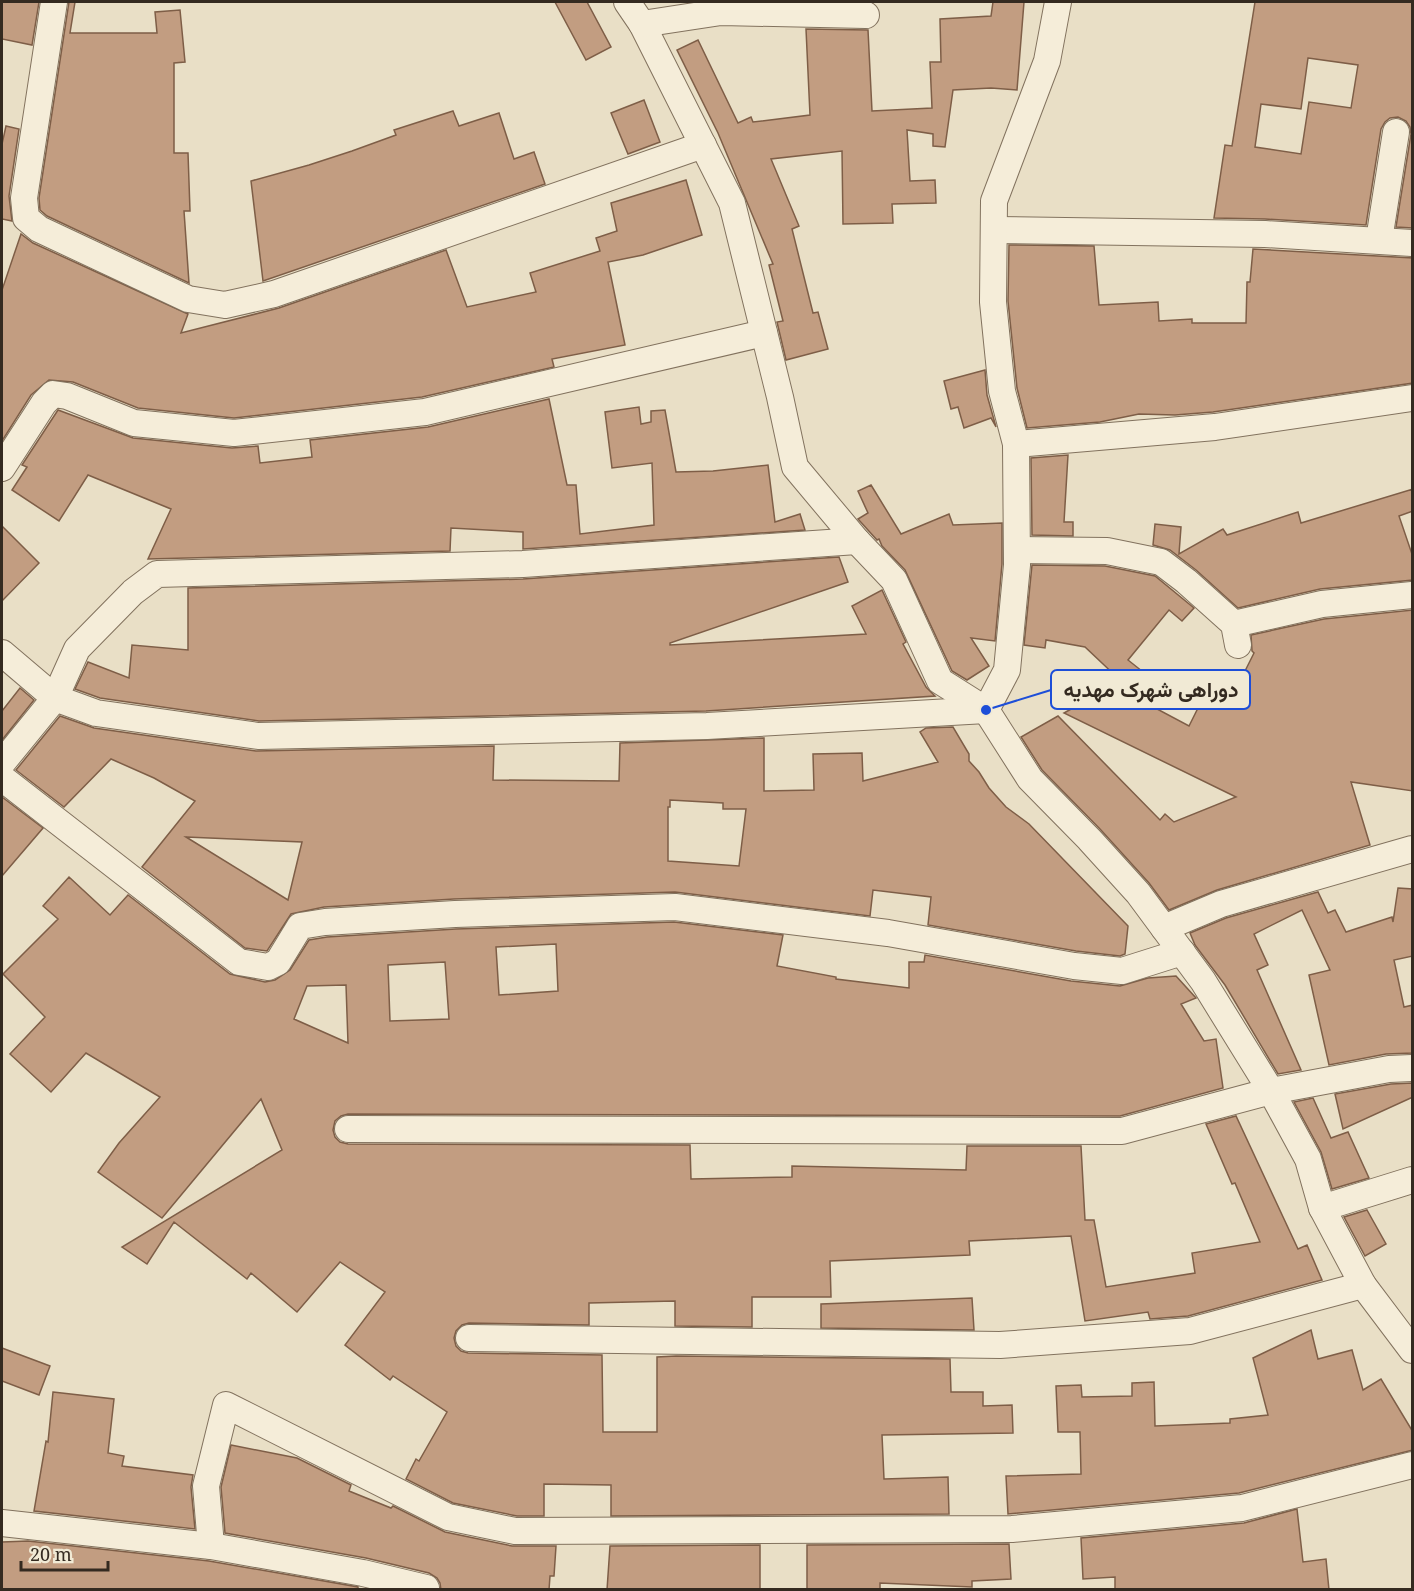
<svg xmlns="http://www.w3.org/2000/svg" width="1414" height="1591" font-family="'Noto Serif',Vazirmatn,serif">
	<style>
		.building { fill: #c29d81; stroke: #7e5e47; stroke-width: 1.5; fill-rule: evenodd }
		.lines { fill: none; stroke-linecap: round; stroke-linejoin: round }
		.minor-casing { stroke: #82725e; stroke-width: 28 }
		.minor { stroke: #f5edd9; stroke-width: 26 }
		.leader { fill: none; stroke: #1d4ed8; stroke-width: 2 }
		.callout-dot { fill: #1d4ed8; stroke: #f1ead5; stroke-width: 2 }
		.callout { fill: #f1ead5; stroke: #1d4ed8; stroke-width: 2 }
		.callout-label { font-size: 21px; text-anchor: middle; font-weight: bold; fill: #342a20 }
	</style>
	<rect width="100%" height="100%" fill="#e9dfc6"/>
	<g class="building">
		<polygon points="2,2 39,2 32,45 2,39"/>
		<polygon points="69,2 75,2 70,33 157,33 155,12 180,10 185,62 174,63 174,153 188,153 190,211 184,211 189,283 47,216 40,210 39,198"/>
		<polygon points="555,2 587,2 611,47 586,60"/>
		<polygon points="993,2 1024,2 1017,90 991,88 953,90 945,147 933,146 933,134 907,130 910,181 935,180 936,203 892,204 893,223 843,224 842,151 771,159 799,226 792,229 813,313 818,312 828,349 786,360 777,322 783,321 769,265 773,264 718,133 677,50 698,40 738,123 751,117 753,122 810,115 806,29 868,30 872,111 932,108 930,62 941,62 940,19 991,16"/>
		<path d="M1255 2H1413V228L1396 227 1411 134 1410 127 1406 121 1398 117 1390 118 1385 122 1381 129 1366 225 1265 219 1214 218 1225 145 1232 146ZM1308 58 1358 65 1351 108 1309 102 1301 154 1255 147 1261 104 1301 109Z"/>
		<polygon points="644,100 660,142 628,154 611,113"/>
		<polygon points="453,111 459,126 499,113 514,159 534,152 545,184 263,281 251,181 309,165 352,151 396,135 394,130"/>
		<polygon points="6,126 19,129 9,196 12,221 2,219 2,144"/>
		<polygon points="686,180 702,235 643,255 608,262 625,345 552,359 554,367 422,397 234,418 138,408 73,382 49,380 31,395 2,441 2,290 21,234 33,243 188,314 181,333 279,308 446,250 467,307 536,292 530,273 600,251 596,238 617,231 611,203"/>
		<polygon points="1009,245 1094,246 1099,305 1158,302 1159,321 1192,319 1192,323 1246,323 1247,282 1250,282 1253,249 1413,258 1413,383 1213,412 1175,415 1139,414 1100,422 1027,428 1017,388 1008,301"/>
		<polygon points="985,370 987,395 996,427 991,418 964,428 958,407 951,409 944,381"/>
		<polygon points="549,399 567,485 576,485 580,534 654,525 652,463 612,468 605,412 639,407 641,424 651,422 651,411 665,410 676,472 713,471 768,465 775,522 800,514 805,530 523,549 523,532 451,528 450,551 148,559 171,509 88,475 59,521 12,490 27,467 22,465 58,410 133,438 232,448 258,446 260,463 312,457 310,440 428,427"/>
		<polygon points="1068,455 1064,522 1073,522 1073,536 1032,535 1031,458"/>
		<polygon points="871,485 901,534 949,514 953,525 1002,523 1002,564 995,641 971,638 989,666 967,680 952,671 905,570 882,546 879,539 877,540 858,519 868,513 858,491"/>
		<polygon points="1413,489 1413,511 1399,516 1413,557 1413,580 1320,589 1238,608 1196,570 1170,550 1153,545 1155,524 1181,527 1179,554 1223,529 1227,535 1298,512 1301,523"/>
		<polygon points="2,526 39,563 2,601"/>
		<polygon points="839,557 848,582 670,643 670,645 866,634 852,606 882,590 906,642 903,644 926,687 935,696 706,711 259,721 100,698 75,689 88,662 129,678 132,645 188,650 188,588 523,579"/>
		<polygon points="1032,565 1105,566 1155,576 1194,608 1182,621 1169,610 1128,660 1157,683 1142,701 1189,726 1207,690 1230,701 1254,653 1252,651 1251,635 1324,619 1413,610 1413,791 1351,782 1370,845 1217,890 1169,910 1149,883 1100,829 1042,770 1021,737 1058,716 1160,820 1165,814 1174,822 1236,797 1064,713 1121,681 1085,647 1046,640 1045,648 1024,645"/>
		<polygon points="20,688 34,700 2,740 2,711"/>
		<path d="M60 716 94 728 256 751 494 746 493 780 619 781 620 743 764 738V791L814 790 813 754 862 753 863 781 938 762 920 732 926 728 953 727 969 754V761L979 772 989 788 1006 807 1029 824 1128 926 1125 954 1120 956 1076 951 928 925 931 897 873 890 870 916 675 892 454 899 324 907 291 914 267 951 245 948 142 867 195 801 154 778 111 759 64 807 16 770ZM670 800 723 803V809H746L739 866 668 861V807H670ZM186 837 302 842 288 900Z"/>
		<polygon points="2,797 43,828 2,876"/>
		<path d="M69 877 110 915 128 895 230 974 265 982 275 980 290 970 309 940 327 937 456 929 674 922 783 935 777 966 836 977V979L909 988V962H924L925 955 1071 981 1120 986 1148 978 1176 976 1196 998 1181 1004 1204 1041 1216 1039 1223 1088 1120 1116 348 1114 341 1116 335 1121 333 1130 335 1137 340 1142 348 1144 690 1145 691 1179 792 1177V1166L966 1170 967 1146H1081L1085 1220H1094L1106 1287 1195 1273 1192 1253 1260 1242 1235 1183 1232 1184 1206 1124 1236 1116 1298 1249 1307 1245 1322 1280 1188 1316 1150 1319 1148 1312 1085 1321 1071 1236 969 1241 970 1255 830 1261 831 1297H752V1327L675 1326V1301L589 1303V1325L469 1323 462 1325 456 1331 454 1338 456 1346 461 1351 468 1353 602 1355 603 1432H657V1357L676 1356 950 1359 951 1392H983V1406L1012 1405 1013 1433 882 1435 884 1479 948 1477 949 1514 611 1516V1485L544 1484V1516H517L453 1503 406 1479 416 1459 419 1461 447 1412 393 1376 390 1380 345 1345 385 1292 340 1262 297 1312 251 1273 247 1279 174 1222 147 1264 122 1247 282 1150 261 1099 162 1218 98 1172 119 1143 160 1097 86 1053 51 1092 10 1054 45 1017 3 974 58 919 43 906ZM556 944 558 991 499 995 496 947ZM445 962 449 1019 390 1021 388 965ZM346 985 348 1043 294 1019 307 986Z"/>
		<polygon points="1398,888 1413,889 1413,956 1394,960 1404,1007 1413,1005 1413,1053 1386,1054 1329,1065 1309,975 1330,970 1302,910 1254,934 1268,965 1257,970 1301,1070 1278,1074 1225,985 1195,945 1190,933 1226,918 1318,892 1328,913 1335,910 1346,932 1392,917 1393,922"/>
		<polygon points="1413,1083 1413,1097 1343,1129 1335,1094 1391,1084"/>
		<polygon points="1313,1098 1331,1138 1348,1132 1369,1178 1332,1189 1321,1152 1294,1102"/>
		<polygon points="1367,1210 1386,1244 1365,1256 1344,1217"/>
		<polygon points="972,1298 974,1330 821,1328 821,1304"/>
		<polygon points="1311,1330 1318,1359 1352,1350 1363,1390 1381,1379 1413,1432 1413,1450 1239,1493 1008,1514 1006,1476 1081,1474 1080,1432 1058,1432 1056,1386 1081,1385 1082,1397 1132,1396 1132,1383 1154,1382 1155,1426 1230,1423 1230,1419 1268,1415 1253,1358"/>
		<polygon points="2,1348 50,1366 39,1395 2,1381"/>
		<polygon points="53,1392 114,1399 108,1453 124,1456 122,1466 193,1475 191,1487 195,1529 34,1511 46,1441 48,1442"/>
		<polygon points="231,1445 297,1458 351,1485 349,1491 391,1508 393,1506 445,1532 512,1546 556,1546 554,1576 550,1576 549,1590 441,1590 440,1583 437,1578 429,1573 366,1558 225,1533 221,1487"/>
		<polygon points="1297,1509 1303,1562 1326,1559 1329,1590 1115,1590 1115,1577 1083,1579 1081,1538 1244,1523"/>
		<polygon points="2,1542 28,1541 209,1561 358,1587 358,1590 2,1590"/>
		<polygon points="1009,1544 1011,1579 972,1581 972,1587 880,1583 880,1590 807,1590 807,1545"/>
		<polygon points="760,1545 760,1590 607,1590 610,1546"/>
	</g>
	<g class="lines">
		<g class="minor-casing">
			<g id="minor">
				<polyline points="54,2 24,198 26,218 39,229 188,299 225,305 274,294 703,145"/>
				<polyline points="627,2 642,24 732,203 780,397 795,467 857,541 894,580 940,681 986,710 1030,779 1089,839 1138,893 1203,981 1271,1091 1308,1159 1322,1208 1363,1285 1412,1350"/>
				<polyline points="642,24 721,12 866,15"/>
				<polyline points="994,230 1265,234 1412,243"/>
				<polyline points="1379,240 1396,132"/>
				<polyline points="1016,444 1215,427 1412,398"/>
				<polyline points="2,468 44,403 53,394 67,396 134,423 234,433 425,412 764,333"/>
				<polyline points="1017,550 1107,551 1161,562 1186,581 1234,624 1238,645"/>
				<polyline points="1234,624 1322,604 1412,595"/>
				<polyline points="2,653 55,698 96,713 258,736 707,726 986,710 1007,670 1017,565 1016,444 1002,391 993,302 994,201 1047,61 1058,2"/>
				<polyline points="2,763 55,698 77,649 133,592 157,574 523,564 857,541"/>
				<polyline points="2,778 239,962 268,967 278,962 300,926 325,922 455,914 675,907 888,933 1074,966 1122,971 1182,952"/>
				<polyline points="1164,928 1221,904 1412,849"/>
				<polyline points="348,1129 1122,1131 1271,1091 1389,1069 1412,1068"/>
				<polyline points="1322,1208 1412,1180"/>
				<polyline points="469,1338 1000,1345 1190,1331 1363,1285"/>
				<polyline points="2,1523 211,1546 363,1573 426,1588"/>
				<polyline points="211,1546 206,1486 226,1405 448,1517 515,1531 1012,1529 1242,1508 1412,1465"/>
			</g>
		</g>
		<use href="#minor" class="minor"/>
	</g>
	<path class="leader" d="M986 710L1051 690"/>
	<circle class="callout-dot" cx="986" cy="710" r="6"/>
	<rect class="callout" x="1051" y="670" width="199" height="39" rx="6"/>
	<g class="callout-label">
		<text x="1151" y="697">دوراهی شهرک مهدیه</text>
	</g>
	<rect width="1414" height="1591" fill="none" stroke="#342a20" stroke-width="6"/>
	<path d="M21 1561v9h87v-9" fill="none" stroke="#342a20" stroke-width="3"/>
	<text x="30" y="1561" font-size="18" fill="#342a20" stroke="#f1ead5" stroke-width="4.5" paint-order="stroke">20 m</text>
</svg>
